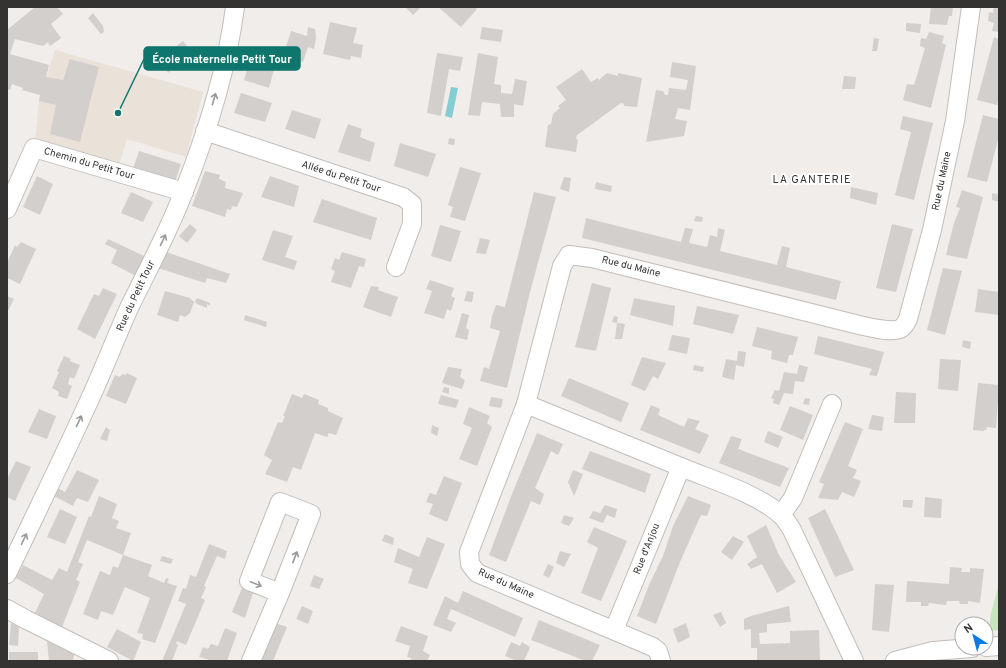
<svg xmlns="http://www.w3.org/2000/svg" width="1006" height="668" font-family="Overpass,sans-serif">
	<style>
		.built { fill: #eae1d8 }
		.green { fill: #c6e5bd }
		.water { fill: #84cdd4 }
		.building { fill: #d3cfcc }
		.lines { fill: none; stroke-linecap: round; stroke-linejoin: round }
		.minor-casing { stroke: #c1bebb; stroke-width: 20 }
		.minor { stroke: #fff; stroke-width: 18 }
		.oneway { stroke: #9a9998 }
		.labels { text-anchor: middle; dominant-baseline: central; stroke-width: 4; stroke-linejoin: round; paint-order: stroke }
		.street-label { font-size: 10px; fill: #343331; stroke: #fff }
		.neighbourhood-label { font-size: 11px; letter-spacing: 1px; fill: #343331; stroke: #fff }
		.leader { fill: none; stroke: #0f766e; stroke-width: 1.5 }
		.callout-dot { fill: #0f766e; stroke: #fff; stroke-width: 1.5 }
		.callout { fill: #0f766e; stroke: #0f766e; stroke-width: 1.5 }
		.callout-label { font-size: 11px; text-anchor: middle; font-weight: bold; fill: #fff }
	</style>
	<rect width="100%" height="100%" fill="#f1edea"/>
	<polygon class="built" points="55,50 203,92 186,157 127,139 119,165 35,141 39,101"/>
	<polygon class="green" points="999,584 999,630 989,631 991,613"/>
	<polygon class="water" points="451,87 458,88 452,118 445,116"/>
	<g class="building">
		<polygon points="35,7 57,7 63,14 51,24 61,38 50,46 48,42 43,46 15,39 10,54 49,65 46,77 63,80 70,59 99,67 80,142 50,134 56,105 39,101 40,95 22,90 23,88 12,84 10,90 7,89 7,30"/>
		<polygon points="405,7 421,7 413,15"/>
		<polygon points="438,7 474,7 477,9 461,27"/>
		<polygon points="931,7 953,7 952,16 949,16 947,25 929,24"/>
		<polygon points="994,7 999,7 999,32 992,31 994,23 988,21 989,12 993,13"/>
		<polygon points="93,13 103,26 104,32 101,34 88,18"/>
		<polygon points="330,22 357,28 353,43 363,45 361,58 351,56 350,60 323,54"/>
		<polygon points="906,23 921,24 920,33 906,31"/>
		<polygon points="308,27 315,29 316,38 314,49 308,47 303,62 283,56 291,31 307,36"/>
		<polygon points="482,27 503,30 501,42 480,39"/>
		<polygon points="929,32 944,36 942,43 946,45 931,108 903,100 907,84 914,85 918,72 925,48 920,46 921,38 926,39"/>
		<polygon points="994,37 999,39 999,97 997,105 977,100"/>
		<polygon points="874,38 879,39 877,51 872,51"/>
		<polygon points="183,41 196,58 180,71 176,66 168,73 163,66 158,70 153,65"/>
		<polygon points="253,51 277,58 269,88 244,80"/>
		<polygon points="437,53 463,57 460,71 449,69 441,116 427,113"/>
		<polygon points="478,53 498,57 494,84 501,85 501,93 512,94 515,79 527,81 523,106 514,104 514,117 501,117 500,104 482,102 480,116 468,115"/>
		<polygon points="672,62 696,66 690,110 678,108 675,119 687,121 684,136 646,142 656,90 663,91 665,95 668,95 669,88 686,90 688,80 670,77"/>
		<polygon points="582,69 591,82 598,78 599,80 607,73 618,76 618,73 642,78 637,107 624,106 624,104 621,103 577,135 576,139 578,139 576,152 545,147 548,125 551,124 553,114 560,108 558,106 566,100 556,87"/>
		<polygon points="844,76 856,77 855,89 842,89"/>
		<polygon points="241,93 272,103 265,122 234,113"/>
		<polygon points="292,110 321,119 315,139 285,129"/>
		<polygon points="983,115 999,119 999,136 987,182 967,177"/>
		<polygon points="903,116 933,123 914,200 895,195 911,132 900,129"/>
		<polygon points="348,124 362,129 360,137 375,143 370,162 338,152"/>
		<polygon points="449,138 455,139 454,145 448,144"/>
		<polygon points="400,143 436,154 428,177 394,166"/>
		<polygon points="139,151 181,164 175,182 133,169"/>
		<polygon points="460,167 481,173 465,221 450,217 453,207 448,205"/>
		<polygon points="205,171 220,175 219,179 226,182 225,188 243,193 237,207 232,206 231,210 227,209 225,217 192,206"/>
		<polygon points="37,176 53,184 40,215 23,207"/>
		<polygon points="270,176 299,186 294,207 261,197"/>
		<polygon points="564,177 571,178 569,192 560,189"/>
		<polygon points="596,182 612,186 611,192 595,189"/>
		<polygon points="851,187 878,193 876,205 850,198"/>
		<polygon points="962,190 983,197 967,259 946,255 954,223 960,208 956,207"/>
		<polygon points="131,192 153,202 143,222 121,213"/>
		<polygon points="534,192 556,197 530,292 507,388 480,381 484,367 489,369 500,331 490,328 492,316 496,305 505,307"/>
		<polygon points="992,193 999,195 999,202 992,200"/>
		<polygon points="322,199 377,218 371,240 313,222"/>
		<polygon points="696,216 703,217 702,222 694,221"/>
		<polygon points="586,218 681,242 685,228 693,229 689,243 707,247 710,235 717,237 718,228 725,230 720,251 777,265 782,246 790,248 786,267 841,281 836,300 582,238"/>
		<polygon points="190,224 197,230 187,243 179,236"/>
		<polygon points="892,224 913,229 896,292 876,288"/>
		<polygon points="440,225 461,231 451,262 431,256"/>
		<polygon points="273,230 293,236 285,257 297,261 294,270 262,260"/>
		<polygon points="480,238 490,240 486,254 476,253"/>
		<polygon points="108,239 144,256 136,276 111,263 117,250 105,244"/>
		<polygon points="21,242 36,249 20,284 7,278 7,263 15,245 17,247"/>
		<polygon points="166,252 230,274 226,283 207,278 205,283 158,268"/>
		<polygon points="342,252 366,259 364,267 359,266 351,288 331,282 335,271 331,269 335,258 339,260"/>
		<polygon points="943,268 962,271 945,335 927,330"/>
		<polygon points="430,280 454,288 451,296 455,298 451,311 447,309 444,319 424,313 432,291 426,289"/>
		<polygon points="592,283 611,288 596,351 575,347"/>
		<polygon points="371,286 379,287 378,290 398,297 391,317 363,307"/>
		<polygon points="103,288 117,294 95,339 77,329 94,294 99,296"/>
		<polygon points="978,289 999,292 999,315 975,312"/>
		<polygon points="165,291 190,298 194,302 190,313 185,317 180,315 178,322 157,315"/>
		<polygon points="467,291 474,292 472,302 464,301"/>
		<polygon points="7,296 14,299 7,313"/>
		<polygon points="197,298 210,303 210,306 207,304 207,308 197,304 195,302"/>
		<polygon points="634,298 675,306 673,326 630,315"/>
		<polygon points="697,306 739,315 733,334 693,324"/>
		<polygon points="462,313 469,315 466,328 469,330 467,340 455,337"/>
		<polygon points="245,315 267,322 266,327 244,320"/>
		<polygon points="614,316 618,317 617,323 625,324 622,339 615,339 617,323 612,322"/>
		<polygon points="757,327 798,337 793,355 789,355 787,363 771,359 772,351 752,346"/>
		<polygon points="672,335 690,338 687,354 668,350"/>
		<polygon points="818,336 884,352 877,376 869,375 872,369 814,354"/>
		<polygon points="963,340 971,342 970,349 962,347"/>
		<polygon points="738,351 746,352 744,367 736,365 734,380 722,377 726,359 737,361"/>
		<polygon points="64,356 71,359 70,361 80,365 74,379 70,377 68,384 72,386 67,399 58,396 59,392 52,388 59,372 57,371"/>
		<polygon points="642,357 666,363 658,379 653,376 645,391 631,385"/>
		<polygon points="940,359 961,360 958,391 938,389"/>
		<polygon points="694,365 704,367 703,372 693,370"/>
		<polygon points="799,365 808,367 804,382 795,381 793,394 784,393 779,405 773,403 774,399 771,398 775,390 779,391 784,372 797,374"/>
		<polygon points="448,367 462,369 460,377 465,380 462,389 442,383"/>
		<polygon points="127,373 137,378 126,404 106,396 115,375 120,377 122,374 126,375"/>
		<polygon points="569,378 629,403 621,422 561,396"/>
		<polygon points="978,383 999,385 996,428 987,427 986,430 984,430 984,431 973,430"/>
		<polygon points="444,387 449,388 449,394 442,392"/>
		<polygon points="896,392 916,393 915,423 894,423"/>
		<polygon points="292,394 302,398 304,394 319,400 318,404 328,408 328,411 343,418 336,435 329,433 327,437 315,433 301,470 293,467 287,482 265,474 272,460 264,455 278,422 282,423 285,416 283,416"/>
		<polygon points="441,395 459,400 456,408 438,404"/>
		<polygon points="491,397 503,399 501,408 489,406"/>
		<polygon points="805,398 810,399 809,405 803,404"/>
		<polygon points="651,405 660,409 658,415 684,427 688,418 700,421 695,429 709,435 700,454 640,430"/>
		<polygon points="790,406 813,415 803,440 780,430"/>
		<polygon points="469,407 490,416 487,423 492,427 477,466 459,459 472,428 463,424"/>
		<polygon points="39,409 56,416 47,439 28,432"/>
		<polygon points="872,415 884,417 882,431 868,429"/>
		<polygon points="845,422 863,429 848,466 857,470 853,478 861,481 854,497 842,492 838,500 818,498 824,484 819,482"/>
		<polygon points="432,425 439,428 437,436 431,433"/>
		<polygon points="106,427 110,430 107,441 100,439"/>
		<polygon points="768,431 783,437 778,448 764,442"/>
		<polygon points="537,433 563,444 558,455 551,451 535,488 544,494 540,505 531,501 506,562 489,555 512,494"/>
		<polygon points="731,436 742,439 738,449 789,468 780,487 719,463"/>
		<polygon points="590,451 651,474 645,493 582,469"/>
		<polygon points="16,461 31,467 15,501 7,497 7,479"/>
		<polygon points="77,470 99,480 88,502 77,498 73,506 54,496 58,488 65,492"/>
		<polygon points="573,470 583,474 574,496 568,482"/>
		<polygon points="444,476 462,483 447,522 429,514 433,504 426,502 430,493 436,495"/>
		<polygon points="99,496 117,504 112,518 119,521 116,528 131,533 123,555 87,540 78,562 83,564 76,580 80,582 62,627 35,613 44,594 16,578 23,565 52,580 59,568 67,572 89,516 91,517"/>
		<polygon points="688,496 711,505 707,516 701,515 680,562 656,624 637,616 649,585 663,556 673,526"/>
		<polygon points="925,497 942,499 941,518 924,517"/>
		<polygon points="903,500 913,500 912,508 903,507"/>
		<polygon points="605,505 617,509 615,518 607,515 603,523 589,518 593,511 600,513"/>
		<polygon points="60,509 77,517 65,544 47,537"/>
		<polygon points="825,509 854,570 835,577 808,518"/>
		<polygon points="564,515 574,518 569,526 561,523"/>
		<polygon points="766,525 779,555 796,582 777,593 762,564 751,569 747,564 757,557 747,536"/>
		<polygon points="594,527 627,541 601,601 581,593 598,548 587,542"/>
		<polygon points="385,534 394,538 393,545 382,541"/>
		<polygon points="733,536 744,542 732,560 721,552"/>
		<polygon points="427,537 445,544 427,589 408,583 413,569 394,562 398,548 419,557"/>
		<polygon points="209,544 227,551 225,559 217,556 204,586 206,587 201,598 205,600 186,645 177,641 176,643 178,645 172,661 162,661 186,604 178,601 183,588 186,589 190,575 196,577"/>
		<polygon points="560,551 571,554 564,567 556,563"/>
		<polygon points="123,555 152,565 148,576 164,583 166,578 169,579 167,583 177,586 155,643 142,639 143,634 137,633 150,598 125,587 113,615 101,611 98,620 83,614 100,571 110,575 113,566 118,568"/>
		<polygon points="162,556 173,559 171,564 160,561"/>
		<polygon points="548,564 554,567 549,578 543,575"/>
		<polygon points="950,567 962,568 961,572 970,572 970,568 984,569 980,603 968,601 968,604 960,604 959,601 947,601 946,605 929,603 928,606 921,606 921,602 906,602 907,581 949,584"/>
		<polygon points="314,575 324,579 319,589 310,586"/>
		<polygon points="875,584 894,585 889,632 872,630"/>
		<polygon points="242,588 254,590 245,618 232,612"/>
		<polygon points="463,591 523,618 515,637 451,609 447,619 456,623 451,632 433,625 445,596 458,603"/>
		<polygon points="302,606 313,611 308,624 296,619"/>
		<polygon points="789,606 791,622 767,624 767,632 759,633 760,644 790,643 790,631 819,630 820,661 757,661 757,648 751,648 751,629 744,630 744,619 751,616"/>
		<polygon points="721,612 726,623 720,627 713,615"/>
		<polygon points="539,620 600,645 592,661 586,661 531,640"/>
		<polygon points="11,623 19,627 18,646 9,645"/>
		<polygon points="275,623 287,627 273,661 260,661"/>
		<polygon points="686,623 690,637 678,643 673,629"/>
		<polygon points="401,626 428,636 423,651 430,655 427,661 411,661 411,658 407,657 410,646 395,641"/>
		<polygon points="225,628 237,633 227,661 213,661 199,657 203,647 208,649 211,644 218,646"/>
		<polygon points="117,629 141,642 133,661 107,647"/>
		<polygon points="47,641 74,654 73,661 49,661"/>
		<polygon points="511,642 520,646 522,642 530,647 524,661 517,661 505,656"/>
		<rect x="9" y="652" width="29" height="9"/>
	</g>
	<g class="lines">
		<g class="minor-casing">
			<g id="minor">
				<polyline points="205,131 403,197 412,204 412,224 396,267"/>
				<polyline points="7,209 34,148 184,192"/>
				<polyline points="526,404 681,467"/>
				<polyline points="781,515 793,498 832,404"/>
				<path d="M7 574C36 513 66 452 94 390 106 363 117 335 129 308 148 269 169 231 184 191 207 133 227 69 235 7"/>
				<polyline points="7,609 27,620 109,661"/>
				<path d="M614 630 681 467C712 480 756 493 781 515 786 520 789 525 792 530L854 661"/>
				<polyline points="986,647 999,646"/>
				<polyline points="251,661 280,593 311,514 280,502 249,581 280,593"/>
				<path d="M661 661 658 651 653 647 477 573 470 564 469 552 526 404 562 266 569 255 592 258 859 325C869 327 890 333 900 329 904 327 906 323 908 319L932 230 955 121 971 7"/>
				<polyline points="895,661 933,651 972,648"/>
			</g>
		</g>
		<use href="#minor" class="minor"/>
	</g>
	<defs><path id="oneway-shaft" d="M-6 0H5M1.5-3L5.5 0L1.5 3" fill="none" stroke-width="1.6" stroke-linecap="round" stroke-linejoin="round"/></defs>
	<g class="oneway">
		<use href="#oneway-shaft" transform="translate(214 99) rotate(-74)"/>
		<use href="#oneway-shaft" transform="translate(163 240) rotate(-65)"/>
		<use href="#oneway-shaft" transform="translate(79 421) rotate(-65)"/>
		<use href="#oneway-shaft" transform="translate(24 539) rotate(-65)"/>
		<use href="#oneway-shaft" transform="translate(295 557) rotate(-69)"/>
		<use href="#oneway-shaft" transform="translate(256 584) rotate(22)"/>
	</g>
	<g class="labels">
		<g class="street-label">
			<text transform="translate(89 164) rotate(16)">Chemin du Petit Tour</text>
			<text transform="translate(341 177) rotate(18)">Allée du Petit Tour</text>
			<text transform="translate(942 181) rotate(-78)">Rue du Maine</text>
			<text transform="translate(631 267) rotate(14)">Rue du Maine</text>
			<text transform="translate(136 296) rotate(-65)">Rue du Petit Tour</text>
			<text transform="translate(647 549) rotate(-68)">Rue d'Anjou</text>
			<text transform="translate(506 584) rotate(24)">Rue du Maine</text>
		</g>
		<g class="neighbourhood-label">
			<text x="812" y="180">LA GANTERIE</text>
		</g>
	</g>
	<path class="leader" d="M118 113L144 59"/>
	<circle class="callout-dot" cx="118" cy="113" r="4"/>
	<rect class="callout" x="144" y="47" width="156" height="23" rx="4"/>
	<g class="callout-label">
		<text x="222" y="63">École maternelle Petit Tour</text>
	</g>
	<rect width="1006" height="668" fill="none" stroke="#343331" stroke-width="16"/>
	<g transform="translate(974 636) rotate(324)"><circle r="19" fill="#ffffff" stroke="#aeadad"/>
	<path d="M0-3L7 15L0 10L-7 15Z" fill="#077de4"/>
	<text y="-6" font-size="11" font-weight="bold" text-anchor="middle" fill="#343331">N</text>
	</g>
</svg>
